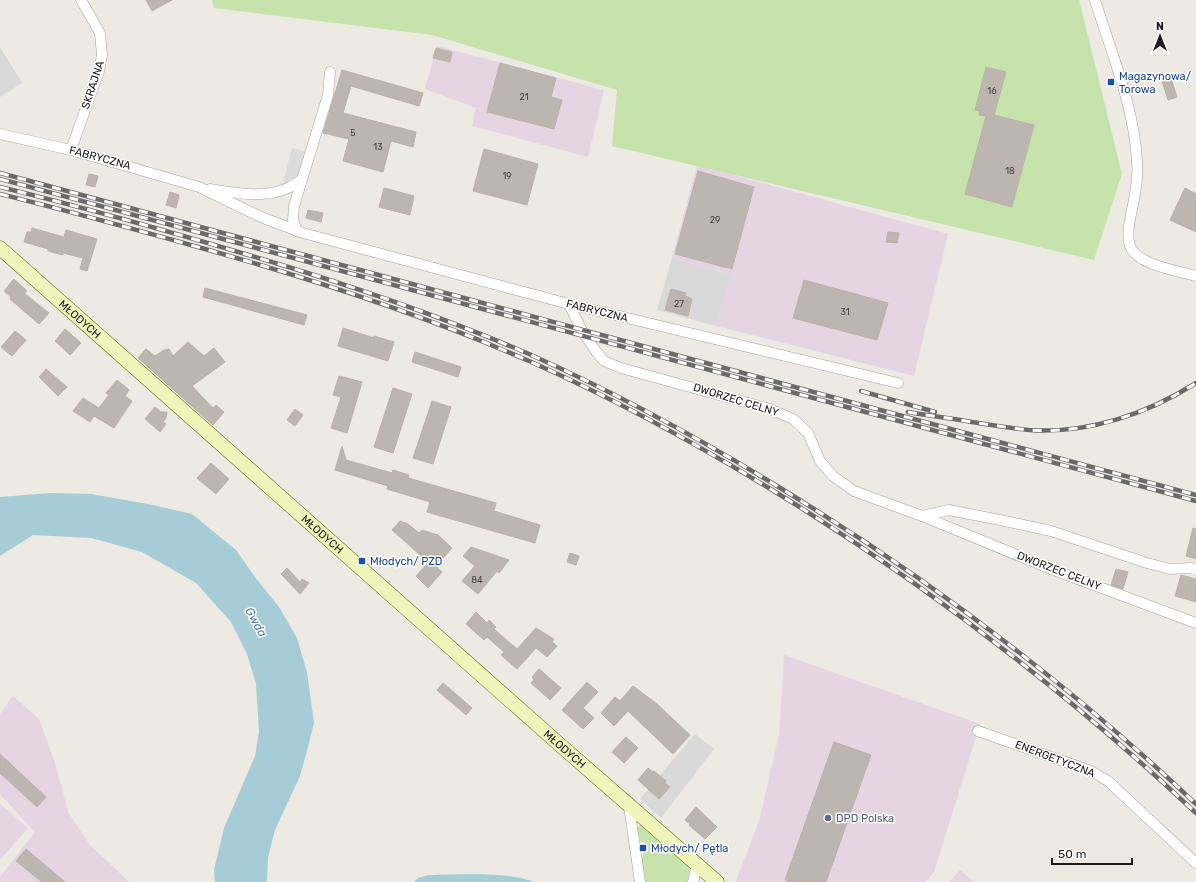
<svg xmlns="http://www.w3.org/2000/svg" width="1196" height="882" font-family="Rubik,sans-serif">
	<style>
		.residential { fill: #dad9d9 }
		.industrial { fill: #e5d5e2 }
		.grass { fill: #c7e3ac }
		.parking { fill: #dcdcdc }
		.water { fill: #a6ccd7 }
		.building { fill: #bdb5b0; stroke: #bdb0a6 }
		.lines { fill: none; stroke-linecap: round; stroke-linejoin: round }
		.street-casing { stroke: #a0a0a0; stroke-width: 11 }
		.secondary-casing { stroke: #5e680e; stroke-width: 15 }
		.street { stroke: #fff; stroke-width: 10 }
		.secondary { stroke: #f0f3ba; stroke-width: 14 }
		.rail-casing { stroke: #6a6a6a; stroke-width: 4.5 }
		.rail { stroke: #fff; stroke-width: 3; stroke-dasharray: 9; stroke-linecap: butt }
		.transit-dot { fill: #1a4fb4; stroke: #fff; stroke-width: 1.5 }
		.service-dot { fill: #5c6f8a; stroke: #fff; stroke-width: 1.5 }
		.labels { text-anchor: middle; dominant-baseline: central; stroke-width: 3; stroke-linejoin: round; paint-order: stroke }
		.number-label { font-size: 9px; fill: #444241 }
		.transit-label { font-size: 11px; fill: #164399; stroke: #fff; text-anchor: start }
		.street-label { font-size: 11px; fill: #1c1c1c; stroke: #fff }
		.service-label { font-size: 11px; fill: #4e5e75; stroke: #fff; text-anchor: start }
		.water-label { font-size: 12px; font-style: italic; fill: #517aa3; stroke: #fff }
	</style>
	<rect width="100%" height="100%" fill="#ede9e3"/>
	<g class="residential">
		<polygon points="0,47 22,83 0,97"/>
		<polygon points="672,258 732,275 716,326 657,310"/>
		<polygon points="695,734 714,749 661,818 640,799"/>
	</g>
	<g class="industrial">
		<polygon points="437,46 604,90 588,157 472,126 476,108 425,89"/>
		<polygon points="697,165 948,234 914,376 716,326 731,275 672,258"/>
		<polygon points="784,655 980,724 934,872 925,882 736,882 760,818 779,734"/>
		<polygon points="13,696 39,719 55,763 68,812 90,845 129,882 0,882 0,877 35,832 0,794 0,714"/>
		<polygon points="0,804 28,828 0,860"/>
		<polygon points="960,870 974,882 949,882"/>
	</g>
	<g class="grass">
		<polygon points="212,0 1079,0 1122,174 1094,260 612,146 617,90 432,35 214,8"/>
		<polygon points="640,825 643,825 686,863 690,870 687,882 645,882 640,858 643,857 643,853 645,853 644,842 641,842 640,838 637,838 637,829"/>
	</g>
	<polygon class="parking" points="292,148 309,153 301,180 281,190"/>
	<g class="water">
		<polygon points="51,493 91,494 153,505 192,514 236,550 255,577 279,607 297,638 307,672 314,723 308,747 300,776 275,830 268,857 267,882 215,882 214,870 224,828 255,756 259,732 256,684 247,654 231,622 196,583 142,552 91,538 33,535 0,556 0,497"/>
		<path d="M428 875C458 875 507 871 534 882H414L418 878Z"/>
	</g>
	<g class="building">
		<polygon points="146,0 172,0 152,11"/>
		<polygon points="436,48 452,52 450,62 433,58"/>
		<polygon points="500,63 556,78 551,97 562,100 554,129 487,112"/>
		<polygon points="986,67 1006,72 994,115 1034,125 1012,207 965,194 986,116 979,115 980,111 975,110"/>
		<polygon points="342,70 423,93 419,106 351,86 343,113 416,132 413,147 391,141 383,172 343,161 349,139 323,133"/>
		<polygon points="1171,78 1177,97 1168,100 1162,81"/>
		<polygon points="484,149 538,164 527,205 473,191"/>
		<polygon points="698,171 754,187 732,269 675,254"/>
		<polygon points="89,174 98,176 95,187 86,185"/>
		<polygon points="384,188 414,196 410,215 379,207"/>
		<polygon points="1185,188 1196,194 1196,232 1170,220"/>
		<polygon points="170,192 179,195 176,208 166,205"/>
		<polygon points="308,210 323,213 321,222 306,218"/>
		<polygon points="32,228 64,237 66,230 97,239 87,271 80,269 83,258 63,253 63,255 55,253 48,251 48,249 24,242 27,232 31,232"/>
		<polygon points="888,232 899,233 897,243 886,242"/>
		<polygon points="14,279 27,291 24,293 49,313 39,324 10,299 11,297 4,291"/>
		<polygon points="804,280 888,303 877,340 793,318"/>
		<polygon points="205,288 307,315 304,325 203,297"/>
		<polygon points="671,289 686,293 685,296 692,299 688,316 665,310"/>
		<polygon points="343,328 374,338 374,336 394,342 388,361 338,346"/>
		<polygon points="65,329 81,343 70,355 55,341"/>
		<polygon points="15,331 26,340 12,356 1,347"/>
		<polygon points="188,342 204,356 214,348 225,362 192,386 213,408 216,405 224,412 213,425 138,358 146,349 155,356 164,350 169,349 173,356"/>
		<polygon points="415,352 461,367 458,377 412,362"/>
		<polygon points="46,369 67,387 58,396 39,377"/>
		<polygon points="339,376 362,382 347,433 331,428 341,397 333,395"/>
		<polygon points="117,380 129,390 125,396 132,401 114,428 94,416 90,422 73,411 83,398 99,408 109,395 106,393"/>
		<polygon points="393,388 412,394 393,453 374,447"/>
		<polygon points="432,401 451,407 433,464 413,458"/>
		<polygon points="155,407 161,412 167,412 166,418 163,422 166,424 160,432 145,419"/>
		<polygon points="295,409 303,415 295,426 287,420"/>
		<polygon points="342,446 346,460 392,473 393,470 409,475 408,478 496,503 494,511 540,525 535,543 427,512 430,502 387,489 388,486 335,470"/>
		<polygon points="211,463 229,479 216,494 197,478"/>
		<polygon points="400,521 408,524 419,533 422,530 438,535 452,548 436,566 442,572 428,588 416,576 427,564 419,554 392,530"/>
		<polygon points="1193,528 1196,529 1196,559 1186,556"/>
		<polygon points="471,547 509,560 499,573 497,571 478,594 462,581 475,566 463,556"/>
		<polygon points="570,553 579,556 576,565 567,562"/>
		<polygon points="287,568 300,582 302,579 309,583 300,594 281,574"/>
		<polygon points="1116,569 1128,572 1123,589 1111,585"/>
		<polygon points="1181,575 1196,579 1196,602 1175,596"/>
		<polygon points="476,612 487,623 489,620 496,627 494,629 517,649 536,628 554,639 552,642 557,646 547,657 536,648 517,669 501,655 504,652 487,637 484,640 466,624"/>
		<polygon points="539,669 561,688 550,700 531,683 534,680 532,677"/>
		<polygon points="587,682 598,692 583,708 594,718 583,729 562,710"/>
		<polygon points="443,683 472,708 466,715 437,690"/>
		<polygon points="633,686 657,704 690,735 673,754 628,711 614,726 601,713 615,697 620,701"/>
		<polygon points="626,737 638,748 624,763 612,752"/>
		<polygon points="834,742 871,755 826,882 790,882 785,880"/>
		<polygon points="0,754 46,797 37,807 0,773"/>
		<polygon points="648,768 653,772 654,771 666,781 665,783 670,787 659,799 638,780"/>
		<polygon points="696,807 717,827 705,839 689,825 690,824 685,820"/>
		<polygon points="26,849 65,882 42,882 16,861"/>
	</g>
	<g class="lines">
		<g class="street-casing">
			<g id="street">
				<path d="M1095 0C1111 52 1134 106 1137 161 1138 172 1137 183 1135 194 1133 209 1124 234 1131 248 1139 265 1179 271 1196 276"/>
				<polyline points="0,134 71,150 199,187 261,217 303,233 569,304 898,383"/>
				<polyline points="71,150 99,71 102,55 100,33 81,0"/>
				<path d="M210 189C235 193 264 199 288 188 292 186 297 182 301 180"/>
				<polyline points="297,231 293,220 294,206 328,95 330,72"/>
				<polyline points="569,304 581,329 595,350 604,361 621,368 770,409 793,419 808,433 820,461 833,476 854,491 922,516 1051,569 1196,623"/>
				<polyline points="922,516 949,510 1000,520 1051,531 1147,563 1170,569 1191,568 1196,570"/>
				<polyline points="978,731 1091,771 1108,781 1196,863"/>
				<polyline points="629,806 640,882"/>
				<polyline points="693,882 697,865"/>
			</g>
		</g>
		<g class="secondary-casing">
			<g id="secondary">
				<path id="s1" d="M0 248 559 744 717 882"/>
			</g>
		</g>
		<use href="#street" class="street"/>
		<use href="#secondary" class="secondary"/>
		<g class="rail-casing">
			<g id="rail">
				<polyline points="0,173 1196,495"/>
				<polyline points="0,179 1196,501"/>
				<path d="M0 187C82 207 164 230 245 254 341 282 436 314 529 354 614 392 697 437 777 486 927 577 1068 683 1196 804"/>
				<path d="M0 194C69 211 137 230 205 249 315 280 424 315 529 361 615 399 697 444 777 493 927 585 1067 692 1196 813"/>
				<polyline points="861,391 935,412"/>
				<path d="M908 412C929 416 951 418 972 422 991 425 1010 428 1029 430 1088 434 1147 414 1196 383"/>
			</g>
		</g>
		<use href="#rail" class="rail"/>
	</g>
	<g class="transit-dot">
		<rect x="1107" y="78" width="8" height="8" rx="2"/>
		<rect x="358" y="557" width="8" height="8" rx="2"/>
		<rect x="639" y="844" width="8" height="8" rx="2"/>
	</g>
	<circle class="service-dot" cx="828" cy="818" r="4"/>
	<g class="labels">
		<g class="number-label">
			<text x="992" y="91">16</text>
			<text x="524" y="97">21</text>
			<text x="353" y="133">5</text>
			<text x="378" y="147">13</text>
			<text x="1010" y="171">18</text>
			<text x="507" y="176">19</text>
			<text x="715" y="220">29</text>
			<text x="679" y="304">27</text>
			<text x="845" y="312">31</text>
			<text x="477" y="580">84</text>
		</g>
		<g class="transit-label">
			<text x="1119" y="76">Magazynowa/<tspan x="1119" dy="13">Torowa</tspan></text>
			<text x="370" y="561">Młodych/ PZD</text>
			<text x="651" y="848">Młodych/ Pętla</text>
		</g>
		<g class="street-label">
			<text transform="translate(93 85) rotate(-72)">SKRAJNA</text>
			<text transform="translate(100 158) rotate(15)">FABRYCZNA</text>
			<text transform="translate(597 311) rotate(14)">FABRYCZNA</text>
			<text stroke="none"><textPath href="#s1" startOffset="107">MŁODYCH</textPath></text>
			<text transform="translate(736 400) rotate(17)">DWORZEC CELNY</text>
			<text stroke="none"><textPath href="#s1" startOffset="431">MŁODYCH</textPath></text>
			<text transform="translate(1059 571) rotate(21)">DWORZEC CELNY</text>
			<text stroke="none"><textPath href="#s1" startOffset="755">MŁODYCH</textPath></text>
			<text transform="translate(1055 759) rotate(21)">ENERGETYCZNA</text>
		</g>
		<g class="service-label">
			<text x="836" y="818">DPD Polska</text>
		</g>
		<g class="water-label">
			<text transform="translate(256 622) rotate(61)">Gwda</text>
		</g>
	</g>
	<g transform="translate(1160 36)" stroke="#ffffff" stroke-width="3" paint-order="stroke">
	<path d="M0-3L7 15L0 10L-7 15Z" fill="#1c1c1c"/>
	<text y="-6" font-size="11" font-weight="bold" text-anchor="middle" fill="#1c1c1c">N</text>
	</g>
	<path d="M1052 858v6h80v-6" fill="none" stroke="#1c1c1c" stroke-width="2"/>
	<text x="1058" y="858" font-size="12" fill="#1c1c1c" stroke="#ffffff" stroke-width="3" paint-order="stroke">50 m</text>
</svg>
